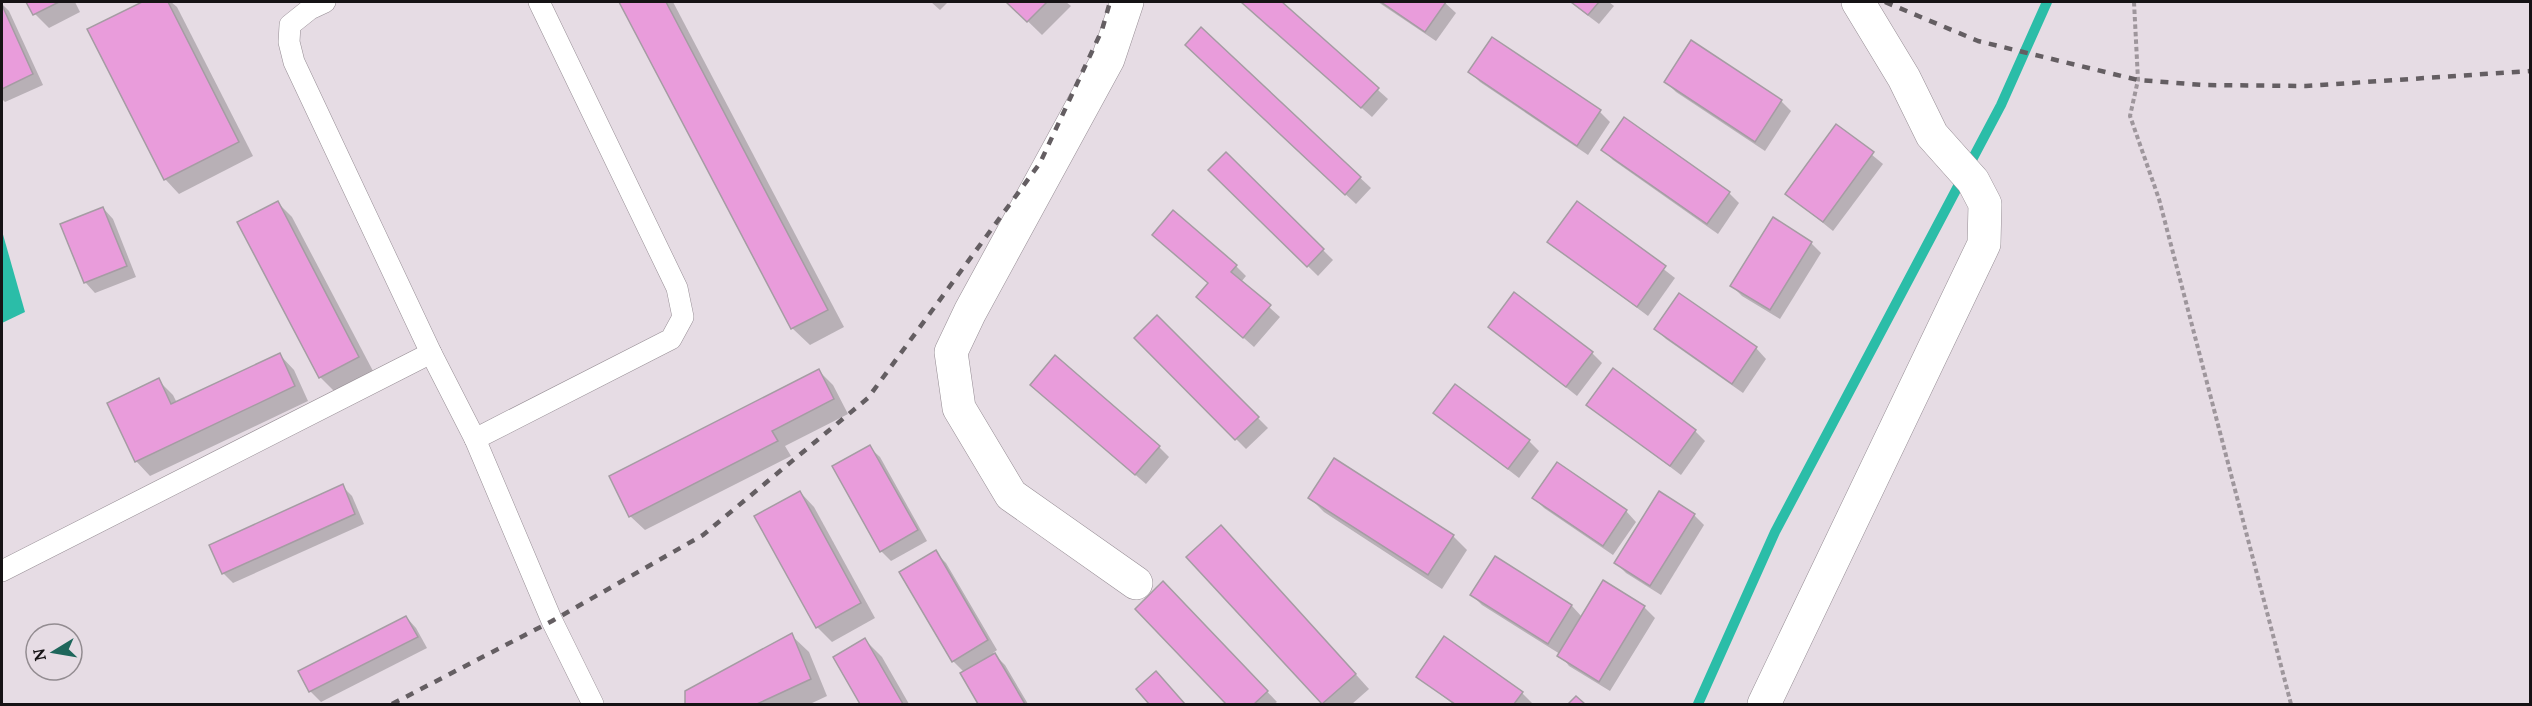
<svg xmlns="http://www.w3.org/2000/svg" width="2532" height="706" font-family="Lora,serif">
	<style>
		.water { fill: #2bbda8 }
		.shadow { fill: #0003 }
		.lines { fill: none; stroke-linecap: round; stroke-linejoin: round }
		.stream { stroke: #2bbda8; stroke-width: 10 }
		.building { fill: #e99cdb; stroke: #a59ca3; stroke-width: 1.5 }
		.lane-casing { stroke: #968d94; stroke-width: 22 }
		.street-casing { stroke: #968d94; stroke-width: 34 }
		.path { stroke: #9e969c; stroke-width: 4; stroke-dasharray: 4.5 3; stroke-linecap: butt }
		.lane { stroke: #fff; stroke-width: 21 }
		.street { stroke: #fff; stroke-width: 33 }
		.rail { stroke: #645e62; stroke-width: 4.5; stroke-dasharray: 8 8; stroke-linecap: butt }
	</style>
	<rect width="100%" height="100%" fill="#e6dce4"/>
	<polygon class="water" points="2,231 25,312 2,323"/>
	<g class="shadow">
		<polygon points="28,2 75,2 80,12 49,28 35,14"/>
		<polygon points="145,2 171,2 177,7 253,156 179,194 165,179 89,30"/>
		<polygon points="620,2 673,2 844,327 810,345 792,328"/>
		<polygon points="931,2 948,2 940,10"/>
		<polygon points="1008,2 1066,2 1071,6 1042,35"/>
		<polygon points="1242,2 1280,2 1388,99 1372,117"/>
		<polygon points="1378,2 1444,2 1456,13 1436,41"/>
		<polygon points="1570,2 1609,2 1614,6 1599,24"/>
		<polygon points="2,4 9,11 43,85 5,102 2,99"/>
		<polygon points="1201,29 1371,188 1356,204 1197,55"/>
		<polygon points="1470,72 1600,112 1610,122 1588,155 1480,82"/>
		<polygon points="1666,82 1781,101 1791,111 1765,151 1676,92"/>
		<polygon points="1837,126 1883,164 1833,231 1787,194"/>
		<polygon points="1603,150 1729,193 1739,203 1718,234 1613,160"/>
		<polygon points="1226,154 1333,260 1318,276 1210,170"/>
		<polygon points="278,203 292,217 373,371 334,391 320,377"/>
		<polygon points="1578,203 1675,278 1648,316 1549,242"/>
		<polygon points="103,208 113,219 136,277 95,293 85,282"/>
		<polygon points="1173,212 1236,266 1246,276 1241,282 1280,317 1254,347 1209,307 1210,284"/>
		<polygon points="1811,243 1821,253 1780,319 1742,296 1732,286"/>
		<polygon points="1157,317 1268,428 1246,449 1136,338"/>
		<polygon points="1490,327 1592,353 1602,363 1577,396"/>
		<polygon points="1656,329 1756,348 1766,359 1743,393 1666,339"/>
		<polygon points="280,355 294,370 308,401 150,476 136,461 158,380 173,395 177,403"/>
		<polygon points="819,371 833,385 848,414 785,446 791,456 645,530 630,516"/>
		<polygon points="1032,385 1159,447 1169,457 1146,484"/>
		<polygon points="1588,405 1695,431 1705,441 1681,475"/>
		<polygon points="1435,413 1529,441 1539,451 1519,478"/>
		<polygon points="869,447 880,457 927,541 891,561 881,551"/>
		<polygon points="1558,464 1626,511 1636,522 1613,555 1544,508 1534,498"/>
		<polygon points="342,486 352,496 364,524 233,583 223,573"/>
		<polygon points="800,492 814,507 875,618 832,642 817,627"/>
		<polygon points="1310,498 1453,536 1467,550 1442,589 1324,512"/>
		<polygon points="1694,515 1704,525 1661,595 1626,573 1616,563"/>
		<polygon points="1235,541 1369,689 1352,704 1322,704 1189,557"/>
		<polygon points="935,552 946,563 997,650 993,653 1005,665 1028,704 980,704 962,674 964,672 953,661"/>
		<polygon points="1495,558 1572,606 1582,617 1603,582 1644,607 1655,618 1610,691 1569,666 1560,654 1482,605 1472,595"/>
		<polygon points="1174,593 1277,702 1274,704 1228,704 1137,609"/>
		<polygon points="406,617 416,628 427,648 321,702 310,691 300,672"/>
		<polygon points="791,635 809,652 827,696 810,704 686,704 686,692"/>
		<polygon points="865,640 882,657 909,704 862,704 835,657"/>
		<polygon points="1418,677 1522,693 1532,703 1453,704"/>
	</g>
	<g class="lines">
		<polyline class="stream" points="1698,704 1775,532 2001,105 2047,2"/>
	</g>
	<g class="building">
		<polygon points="26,2 59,2 33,15"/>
		<polygon points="142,2 168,2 239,142 164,180 87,29"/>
		<polygon points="619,2 666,2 828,310 791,329"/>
		<polygon points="1006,2 1047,2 1027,22"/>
		<polygon points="1241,2 1282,2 1379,88 1361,108"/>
		<polygon points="1381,2 1446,2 1425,32"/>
		<polygon points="1571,2 1599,2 1588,15"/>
		<polygon points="2,5 33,74 2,89"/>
		<polygon points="1201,27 1361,177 1345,195 1185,45"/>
		<polygon points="1492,37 1601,110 1577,146 1468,72"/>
		<polygon points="1691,40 1782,100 1755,142 1664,82"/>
		<polygon points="1624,117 1730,192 1707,224 1601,150"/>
		<polygon points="1836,124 1874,152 1823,222 1785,194"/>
		<polygon points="1226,152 1324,249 1307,267 1208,170"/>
		<polygon points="278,201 359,357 319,378 237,222"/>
		<polygon points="1577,201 1666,266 1637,307 1547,242"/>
		<polygon points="103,207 127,266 84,283 60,224"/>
		<polygon points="1173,210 1237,265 1231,272 1271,305 1243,338 1196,297 1208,283 1152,235"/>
		<polygon points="1773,217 1812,242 1770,310 1730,286"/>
		<polygon points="1514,292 1593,352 1566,387 1488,327"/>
		<polygon points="1679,293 1757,347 1732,384 1654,329"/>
		<polygon points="1157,315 1259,417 1235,440 1134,338"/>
		<polygon points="280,353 295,386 135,462 107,403 159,378 171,404"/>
		<polygon points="1055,355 1160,446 1135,475 1030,385"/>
		<polygon points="1613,368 1696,430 1670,466 1586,405"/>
		<polygon points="819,369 834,399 772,431 778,441 629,517 609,476"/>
		<polygon points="1455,384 1530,440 1508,469 1433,413"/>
		<polygon points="870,445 918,530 880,552 832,466"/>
		<polygon points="1334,458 1454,535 1428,575 1308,498"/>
		<polygon points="1557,462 1627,510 1603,546 1532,498"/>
		<polygon points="343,484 355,514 222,574 209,545"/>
		<polygon points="800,491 861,603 816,628 754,516"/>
		<polygon points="1659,491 1695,514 1650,586 1614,563"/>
		<polygon points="1221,525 1356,674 1322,704 1186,557"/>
		<polygon points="936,550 988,640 952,662 899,572"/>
		<polygon points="1495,556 1572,605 1548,644 1470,595"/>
		<polygon points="1603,580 1645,606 1599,682 1557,656"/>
		<polygon points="1163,581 1268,691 1254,704 1226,704 1135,609"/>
		<polygon points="406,616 418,637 309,692 298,671"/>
		<polygon points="792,633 811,679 757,704 685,704 685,691"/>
		<polygon points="1444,636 1523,692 1514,704 1455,704 1416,677"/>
		<polygon points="865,638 903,704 860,704 833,657"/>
		<polygon points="995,653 1025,704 978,704 960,673"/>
		<polygon points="1156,671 1185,704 1149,704 1136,689"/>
		<polygon points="1576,696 1585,704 1568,704"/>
	</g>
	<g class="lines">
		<g class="lane-casing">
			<g id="lane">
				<polyline points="325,2 310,9 290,25 289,42 294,62 431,353 475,439 671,339 683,317 677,288 539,2"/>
				<polyline points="475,439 552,621 593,704"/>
				<polyline points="2,571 431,353"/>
			</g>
		</g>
		<g class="street-casing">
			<g id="street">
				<polyline points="1127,2 1108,59 970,312 951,352 959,408 1011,495 1136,583"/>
				<polyline points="1764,704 1984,244 1985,204 1973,181 1932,135 1904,78 1858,2"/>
			</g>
		</g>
		<polyline class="path" points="2134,2 2138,80 2130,116 2159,199 2291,704"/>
		<use href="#lane" class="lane"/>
		<use href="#street" class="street"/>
		<g class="rail">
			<polyline points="1885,2 1978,41 2138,80 2203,85 2306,86 2530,71"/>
			<polyline points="392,704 552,621 703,535 868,398 1040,163 1102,30 1110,2"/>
		</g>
	</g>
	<rect width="2532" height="706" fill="none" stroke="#161315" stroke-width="6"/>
	<g transform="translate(54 652) rotate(259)"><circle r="28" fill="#e6dce4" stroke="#938c91" stroke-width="1.5"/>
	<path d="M0-4.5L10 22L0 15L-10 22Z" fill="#1e665b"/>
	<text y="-9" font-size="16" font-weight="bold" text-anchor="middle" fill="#161315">N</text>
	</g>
</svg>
